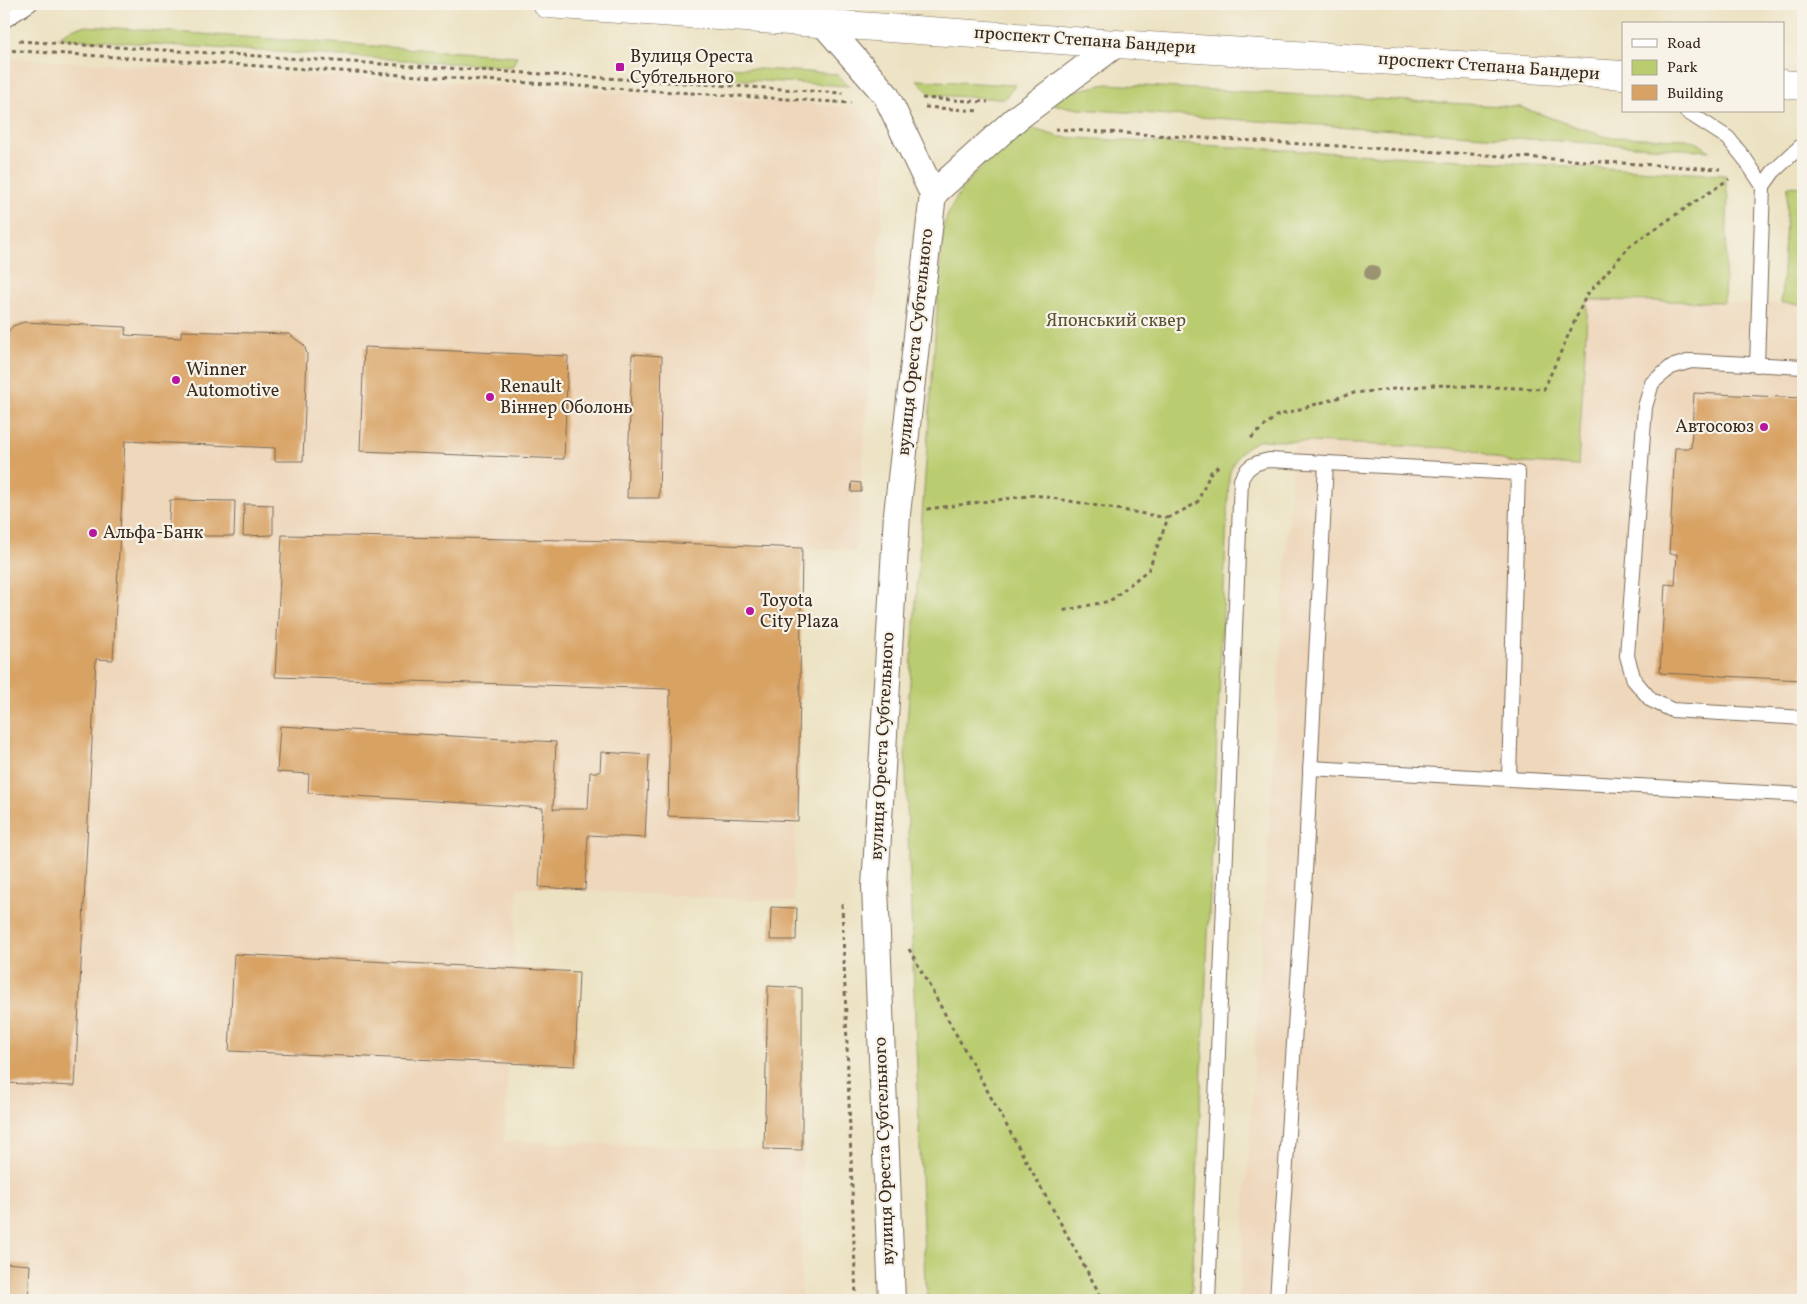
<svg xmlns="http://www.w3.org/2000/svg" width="1807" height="1304" font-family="Vollkorn,serif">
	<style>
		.built { fill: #eed7bb }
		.green { fill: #bacc70; stroke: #7a7b47 }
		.building { fill: #d8a264 }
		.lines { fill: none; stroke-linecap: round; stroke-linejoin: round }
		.lane-casing { stroke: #796a57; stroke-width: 16 }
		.street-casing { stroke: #796a57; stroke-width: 28 }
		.primary-casing { stroke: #796a57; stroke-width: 29 }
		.path { stroke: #796a57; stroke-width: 3; stroke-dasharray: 4 4; stroke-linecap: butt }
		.lane { stroke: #fff; stroke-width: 14 }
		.street { stroke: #fff; stroke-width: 26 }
		.primary { stroke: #fff; stroke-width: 28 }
		.tree { fill: #9c9373 }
		.poi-dot { fill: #b5179e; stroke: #f7f3e8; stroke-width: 2 }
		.labels { text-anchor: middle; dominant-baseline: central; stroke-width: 4.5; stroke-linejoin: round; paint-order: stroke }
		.street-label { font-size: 18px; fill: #3b2a1e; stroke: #f7f3e8 }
		.poi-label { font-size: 18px; fill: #3b2a1e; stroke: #f7f3e8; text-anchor: start }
		.park-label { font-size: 18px; fill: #5b5232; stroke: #f7f3e8 }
	</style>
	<rect width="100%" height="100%" fill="#f7f3e8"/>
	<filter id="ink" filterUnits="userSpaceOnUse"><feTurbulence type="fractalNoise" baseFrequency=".02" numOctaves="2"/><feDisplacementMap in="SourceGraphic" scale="10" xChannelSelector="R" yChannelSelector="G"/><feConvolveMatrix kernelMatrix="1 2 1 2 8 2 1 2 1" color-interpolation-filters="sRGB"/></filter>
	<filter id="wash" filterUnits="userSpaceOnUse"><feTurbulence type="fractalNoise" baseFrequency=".0096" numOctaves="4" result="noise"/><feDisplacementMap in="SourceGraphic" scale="20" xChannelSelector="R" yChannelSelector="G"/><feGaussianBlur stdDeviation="1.12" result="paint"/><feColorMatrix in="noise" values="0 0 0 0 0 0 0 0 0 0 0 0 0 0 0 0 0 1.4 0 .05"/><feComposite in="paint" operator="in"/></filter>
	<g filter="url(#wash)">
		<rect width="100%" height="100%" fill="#ece2c2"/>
		<g class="built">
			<polygon points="4,58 639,93 857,107 887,149 856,551 802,548 794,902 518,887 504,1141 802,1150 801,1300 4,1300"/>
			<polygon points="1588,300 1803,304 1803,1300 1239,1300 1293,453 1297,432 1581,425"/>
		</g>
		<g class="green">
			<polygon points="86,26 517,56 512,67 57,38 74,28"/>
			<polygon points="726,67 826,73 836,74 849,86 731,79"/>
			<polygon points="917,80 1016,85 1004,99 931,95"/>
			<polygon points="1107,84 1520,107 1606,137 1686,139 1696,142 1710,151 1079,109 1051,104 1069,92"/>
			<path d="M1027 127 1060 137 1725 175 1728 198 1724 302 1588 300 1578 466 1508 462 1472 449 1261 440C1243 446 1234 457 1229 476L1192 1288 1189 1300H929L925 1283 905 751 943 227C961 178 988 160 1027 127Z"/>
			<polygon points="1788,186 1803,187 1803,304 1781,303"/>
		</g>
		<g id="blocks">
			<g class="building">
				<polygon points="24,322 126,327 125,335 181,338 181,331 289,334 304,345 307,354 303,461 275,461 275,448 125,441 113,660 96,659 75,1086 4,1083 4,453 8,453 7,433 4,433 4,344 7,333 13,326"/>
				<polygon points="364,347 568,356 564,459 360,451"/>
				<polygon points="632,354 662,356 659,498 627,498"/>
				<polygon points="1694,393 1803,398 1803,680 1660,673 1665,584 1675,585 1677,554 1669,554 1675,448 1691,448"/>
				<polygon points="852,482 861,483 861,492 851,492"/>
				<polygon points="170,500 235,501 234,536 168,536"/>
				<polygon points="244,504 273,505 273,535 243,536"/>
				<polygon points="282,535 624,541 802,548 798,821 668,816 670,689 275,677"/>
				<polygon points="280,726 556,742 553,809 588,809 590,772 600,772 601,752 649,755 645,838 588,835 585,890 539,887 543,808 308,793 309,774 277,772"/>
				<polygon points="771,907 797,908 796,940 770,940"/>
				<polygon points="234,954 579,972 575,1066 229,1051"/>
				<polygon points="768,986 802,988 802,1150 764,1149"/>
				<polygon points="4,1263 30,1265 28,1300 4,1300"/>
			</g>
		</g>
	</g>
	<g filter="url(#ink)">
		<use href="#blocks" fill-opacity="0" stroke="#796a57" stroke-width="1"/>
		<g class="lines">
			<g class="lane-casing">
				<g id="lane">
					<polyline points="4,21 30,4"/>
					<polyline points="1686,111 1728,138 1745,159 1763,186 1757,365"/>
					<polyline points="1763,186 1773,172 1803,144"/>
					<polyline points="1803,367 1691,361 1671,367 1652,383 1645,407 1627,656 1634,680 1651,700 1672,710 1803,718"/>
					<polyline points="1310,768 1803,795"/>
					<path d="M1208 1300 1241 480C1247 466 1254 463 1269 460L1518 473 1509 777"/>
					<polyline points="1277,1300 1304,891 1326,463"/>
				</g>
			</g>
			<g class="street-casing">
				<g id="street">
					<polyline points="823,23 886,95 933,194 1017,118 1116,44"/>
					<polyline points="892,1300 875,887 897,514 933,194"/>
				</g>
			</g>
			<g class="primary-casing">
				<g id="primary">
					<polyline points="547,4 1116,44 1623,75"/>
					<polyline points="1783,84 1803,86"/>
				</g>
			</g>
			<g class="path">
				<polyline points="19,41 843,93"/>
				<polyline points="4,50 851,103"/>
				<polyline points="922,98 988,102"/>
				<polyline points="925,107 979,111"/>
				<polyline points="1055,129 1720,169"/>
				<polyline points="1251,438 1276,416 1354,393 1434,385 1544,389 1586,296 1631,245 1729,179"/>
				<polyline points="927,509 1035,495 1168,518 1149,569 1110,601 1061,611"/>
				<polyline points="1168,518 1197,503 1211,472 1220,465"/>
				<polyline points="842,904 856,1300"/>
				<polyline points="909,949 1103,1300"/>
			</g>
			<use href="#lane" class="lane"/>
			<use href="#street" class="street"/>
			<use href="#primary" class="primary"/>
		</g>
		<circle class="tree" cx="1372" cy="273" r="8"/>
	</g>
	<g class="poi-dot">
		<rect x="615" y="62" width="10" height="10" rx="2.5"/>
		<circle cx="176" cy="380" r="5"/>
		<circle cx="490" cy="397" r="5"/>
		<circle cx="1764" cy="427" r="5"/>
		<circle cx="93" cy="533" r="5"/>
		<circle cx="750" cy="611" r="5"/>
	</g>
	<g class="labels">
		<g class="street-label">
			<text transform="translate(1085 41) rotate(4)">проспект Степана Бандери</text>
			<text transform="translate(1489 67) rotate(4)">проспект Степана Бандери</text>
			<text transform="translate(916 342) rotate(-84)">вулиця Ореста Субтельного</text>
			<text transform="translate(883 746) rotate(-87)">вулиця Ореста Субтельного</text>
			<text transform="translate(885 1151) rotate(-92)">вулиця Ореста Субтельного</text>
		</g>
		<g class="poi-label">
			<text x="630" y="57">Вулиця Ореста<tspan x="630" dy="21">Субтельного</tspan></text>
			<text x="186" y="370">Winner<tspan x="186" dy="21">Automotive</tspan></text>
			<text x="500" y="387">Renault<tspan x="500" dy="21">Віннер Оболонь</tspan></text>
			<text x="1754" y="427" text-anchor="end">Автосоюз</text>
			<text x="103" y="533">Альфа-Банк</text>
			<text x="760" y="601">Toyota<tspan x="760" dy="21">City Plaza</tspan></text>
		</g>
		<g class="park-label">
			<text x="1116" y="321">Японський сквер</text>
		</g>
	</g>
	<rect width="1807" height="1304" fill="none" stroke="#f7f3e8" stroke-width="20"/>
	<rect x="1622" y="22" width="162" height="90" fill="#f7f3e8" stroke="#aca397"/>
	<rect x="1632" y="39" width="25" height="8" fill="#ffffff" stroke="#aca397"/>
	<text x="1667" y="48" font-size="15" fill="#3b2a1e">Road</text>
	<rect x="1632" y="60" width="25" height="15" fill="#bacc70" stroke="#aca397"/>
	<text x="1667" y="72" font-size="15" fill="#3b2a1e">Park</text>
	<rect x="1632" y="85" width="25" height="15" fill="#d8a264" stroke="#aca397"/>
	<text x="1667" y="98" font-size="15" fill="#3b2a1e">Building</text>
</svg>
